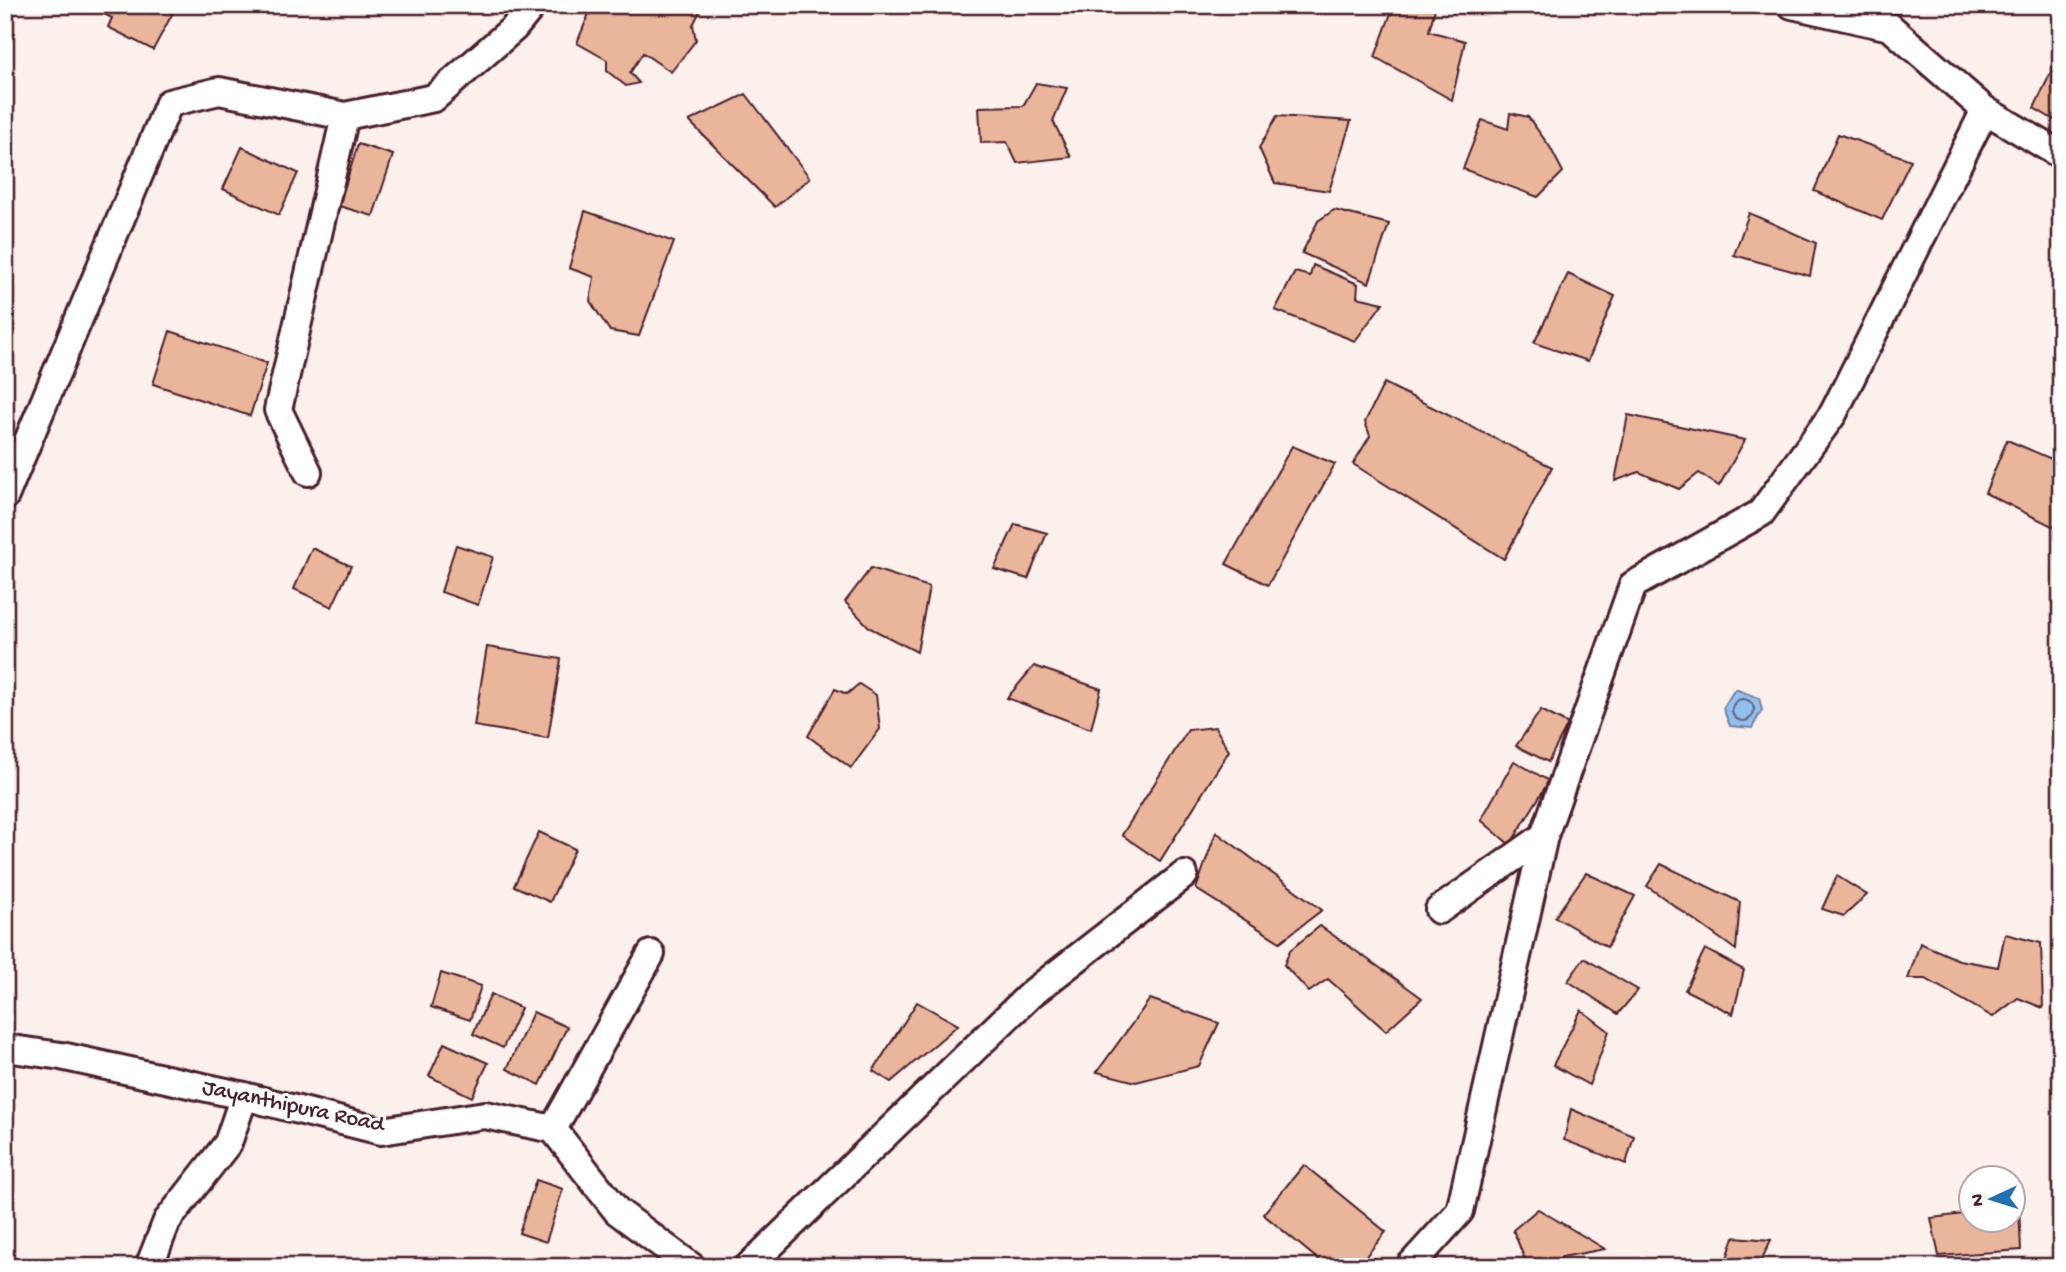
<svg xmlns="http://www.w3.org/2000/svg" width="2066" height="1272" font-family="'Gochi Hand',sans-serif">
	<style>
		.water { fill: #92c0ed; stroke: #75809f; stroke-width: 2 }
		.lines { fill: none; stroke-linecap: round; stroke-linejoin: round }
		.shore { stroke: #675f79; stroke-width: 2 }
		.building { fill: #e9b59b; stroke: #4a1f2b; stroke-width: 2 }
		.minor-casing { stroke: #4a1f2b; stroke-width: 32 }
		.minor { stroke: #fff; stroke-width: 26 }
		.labels { text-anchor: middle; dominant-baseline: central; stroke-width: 6; stroke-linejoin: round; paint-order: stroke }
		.street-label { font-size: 23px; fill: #4a1f2b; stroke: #fff }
	</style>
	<rect width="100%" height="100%" fill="#fbf0eb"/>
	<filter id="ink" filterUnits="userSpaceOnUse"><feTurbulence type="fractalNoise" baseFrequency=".0143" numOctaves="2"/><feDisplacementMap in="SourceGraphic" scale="14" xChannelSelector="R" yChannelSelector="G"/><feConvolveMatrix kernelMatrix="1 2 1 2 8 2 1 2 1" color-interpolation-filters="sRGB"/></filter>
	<g filter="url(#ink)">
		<polygon class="water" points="1735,689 1759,698 1762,710 1752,728 1730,726 1723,708"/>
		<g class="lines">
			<circle class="shore" cx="1743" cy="710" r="11"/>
		</g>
		<g class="building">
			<polygon points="96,5 177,5 153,50 108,27 112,18 94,9"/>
			<polygon points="586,5 703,5 693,25 696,40 671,72 643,53 630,73 639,83 626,86 607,71 607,60 577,43 590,11"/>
			<polygon points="1394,5 1436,5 1429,31 1465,41 1452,100 1375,57"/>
			<polygon points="2061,51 2061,124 2034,108"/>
			<polygon points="1036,83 1067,88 1053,121 1071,157 1017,163 1007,142 981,143 979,107 1023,106"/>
			<polygon points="746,94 810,178 775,207 689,121"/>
			<polygon points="1510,113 1528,117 1550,147 1563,172 1538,197 1463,169 1482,120 1508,129"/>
			<polygon points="1277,116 1351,121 1329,191 1275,183 1259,148"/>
			<polygon points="1838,134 1911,160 1882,220 1814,191"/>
			<polygon points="358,144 393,155 373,216 339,206"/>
			<polygon points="242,147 298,173 279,215 223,189"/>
			<polygon points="1334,210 1389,224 1369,283 1302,253 1318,221"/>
			<polygon points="585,211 674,242 639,336 610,331 590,301 594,277 569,268"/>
			<polygon points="1749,213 1816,243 1810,276 1734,255"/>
			<polygon points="1313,265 1358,284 1357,297 1383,303 1355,341 1275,310 1295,272 1310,276"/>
			<polygon points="1568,274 1615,296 1588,361 1534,343"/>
			<polygon points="170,331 267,363 250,416 153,384"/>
			<polygon points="1384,383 1552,467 1504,559 1353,464 1370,436 1365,422"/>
			<polygon points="1628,415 1745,440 1719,486 1699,473 1679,489 1639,472 1615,481"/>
			<polygon points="2007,440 2061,463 2060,530 1985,493"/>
			<polygon points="1292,446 1335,464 1268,585 1226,564"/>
			<polygon points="1015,524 1047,533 1028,579 994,569"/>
			<polygon points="456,545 493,557 478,605 441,592"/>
			<polygon points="312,548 351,566 332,607 294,589"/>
			<polygon points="871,568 929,587 917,652 870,628 845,602"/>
			<polygon points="487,647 561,659 548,738 474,726"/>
			<polygon points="1034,666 1101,689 1091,729 1007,698"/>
			<polygon points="859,684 876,695 880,729 851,768 808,736 835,689 847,694"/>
			<polygon points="1541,710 1568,724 1548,762 1516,746"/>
			<polygon points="1215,727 1229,751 1160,861 1122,835 1188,730"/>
			<polygon points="1514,761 1549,781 1510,845 1481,820"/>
			<polygon points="539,832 575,849 550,902 514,886"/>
			<polygon points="1216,832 1322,910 1280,942 1196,889"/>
			<polygon points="1661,864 1740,902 1736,950 1647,886"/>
			<polygon points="1586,873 1635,896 1607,947 1555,917"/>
			<polygon points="1837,876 1867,895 1844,916 1822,909"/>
			<polygon points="1320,926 1396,979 1422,998 1386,1031 1328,979 1309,992 1284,965 1290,950"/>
			<polygon points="2005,934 2041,943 2043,1008 2018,998 1993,1017 1926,979 1908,979 1920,943 1959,960 1998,967"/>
			<polygon points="1705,949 1744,970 1733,1014 1685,990"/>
			<polygon points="1584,958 1638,990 1618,1014 1568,981"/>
			<polygon points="441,973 481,986 470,1020 431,1007"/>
			<polygon points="491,994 521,1008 503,1048 473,1034"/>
			<polygon points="1150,999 1219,1023 1199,1066 1136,1082 1097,1072"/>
			<polygon points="917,1002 958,1025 891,1082 873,1071"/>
			<polygon points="1581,1010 1609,1031 1589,1085 1553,1065"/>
			<polygon points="533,1012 567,1027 540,1085 507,1069"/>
			<polygon points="444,1043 488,1063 472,1097 429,1076"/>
			<polygon points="1571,1109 1634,1136 1626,1164 1564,1140"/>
			<polygon points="1304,1165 1386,1232 1357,1267 1327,1267 1263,1214"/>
			<polygon points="536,1180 563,1189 546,1242 519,1233"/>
			<polygon points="2019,1207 2021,1250 1939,1256 1931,1218 1972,1213 1972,1220 2014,1220 2014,1208"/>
			<polygon points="1538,1209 1605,1249 1562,1257 1550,1267 1528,1267 1513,1230"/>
			<polygon points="1734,1237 1771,1240 1758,1267 1724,1267"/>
		</g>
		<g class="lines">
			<g class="minor-casing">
				<g id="minor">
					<polyline points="1792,5 1890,27 1985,110 2061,155"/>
					<polyline points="308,472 278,410 345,116"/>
					<polyline points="5,496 169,103 219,91 345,116 434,98 514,28 533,5"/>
					<polyline points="1439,910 1544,836 1633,585 1761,513 1833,414 1985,110"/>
					<polyline points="5,1048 61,1056 244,1096 381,1131 485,1115 553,1129 617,1211 692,1267"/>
					<polyline points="553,1129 651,954"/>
					<polyline points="149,1267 167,1221 228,1143 244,1096"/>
					<polyline points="748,1267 1031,994 1184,875"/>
					<polyline points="1409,1267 1460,1211 1544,836"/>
				</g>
			</g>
			<use href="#minor" class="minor"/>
		</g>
	</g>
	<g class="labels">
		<g class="street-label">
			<text transform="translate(293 1107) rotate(12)">Jayanthipura Road</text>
		</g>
	</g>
	<rect width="2066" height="1272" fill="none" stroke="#fff" stroke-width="28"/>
	<rect x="14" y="14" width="2038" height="1244" fill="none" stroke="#4a1f2b" stroke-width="2.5" filter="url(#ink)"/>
	<g transform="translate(1992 1199) rotate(266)"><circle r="33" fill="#ffffff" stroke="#b7a5aa" stroke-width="2"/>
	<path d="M0-5L12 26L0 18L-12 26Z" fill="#1f6fb2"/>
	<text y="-10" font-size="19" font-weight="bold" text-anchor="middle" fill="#4a1f2b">N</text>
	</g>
</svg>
